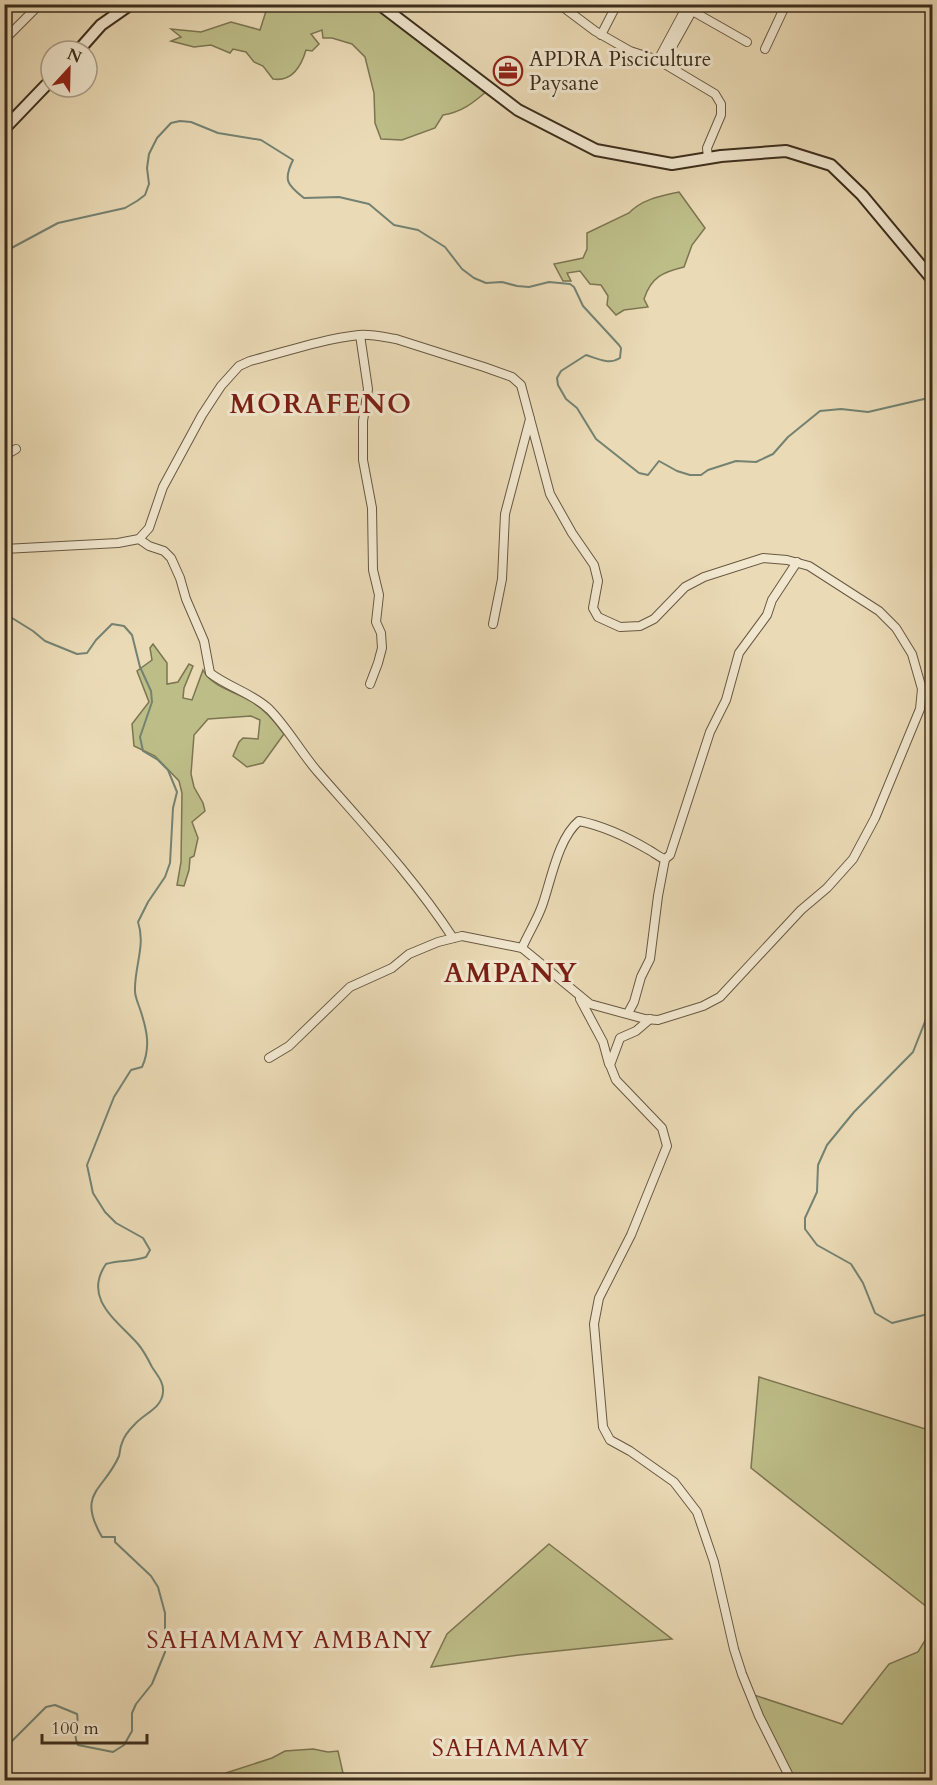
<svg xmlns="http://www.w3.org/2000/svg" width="937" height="1785" font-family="Cardo,serif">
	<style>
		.green { fill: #bdbd88; stroke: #7c7552; stroke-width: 1.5 }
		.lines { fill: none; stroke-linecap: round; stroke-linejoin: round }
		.stream { stroke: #738272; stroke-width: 2 }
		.street-casing { stroke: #685842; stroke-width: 10 }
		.secondary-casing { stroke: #3c2d1c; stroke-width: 14 }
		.street { stroke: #f1e7cf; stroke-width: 8 }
		.secondary { stroke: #f1e7cf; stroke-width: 10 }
		.labels { text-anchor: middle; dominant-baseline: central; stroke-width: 6; stroke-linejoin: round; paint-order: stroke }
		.poi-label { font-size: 21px; fill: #3c2d1c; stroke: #f1e7cf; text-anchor: start }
		.quarter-label { font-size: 24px; letter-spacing: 1.5px; fill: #7a1f14; stroke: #f1e7cf }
		.district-label { font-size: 27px; font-weight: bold; letter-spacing: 1.5px; fill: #7a1f14; stroke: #f1e7cf }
	</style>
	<rect width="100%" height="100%" fill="#eadab5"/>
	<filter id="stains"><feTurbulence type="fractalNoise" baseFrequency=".00333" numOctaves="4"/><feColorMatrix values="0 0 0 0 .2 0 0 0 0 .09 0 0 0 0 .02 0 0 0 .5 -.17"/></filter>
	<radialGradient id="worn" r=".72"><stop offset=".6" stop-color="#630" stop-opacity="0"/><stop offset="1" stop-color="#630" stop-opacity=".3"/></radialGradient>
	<g class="green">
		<path d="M268 5H372L487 91C473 103 462 112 443 115L435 128 402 140 381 139 375 123 374 93 365 57 352 44 332 38H323L322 30 311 34 319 44 312 51 306 50C301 67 292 82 273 79L263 66 254 62 246 52 233 49 230 53 211 45 194 47 171 41 181 37 171 29 201 32 231 22 260 30Z"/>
		<path d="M679 192 705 228 692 245 684 267C663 272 651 277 644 299L648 307 624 310 616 315 607 305 608 296 601 285 590 284 580 271 567 273 571 281H563L554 264 583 258 587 249V233L629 213C642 199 661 196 679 192Z"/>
		<path d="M153 644 167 663V684L178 682 189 664 193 666 184 688 183 698 192 700 203 670C212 688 238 692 254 703 265 710 276 723 284 734L263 763 247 767 233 756 239 742 243 738 258 739 260 720 251 716 208 719 194 735 191 774 194 787 203 803 205 811 192 822 198 838 194 856 190 858 189 870 184 886 177 885 181 862 182 793 179 781 155 756 134 746 132 724 149 702 137 671 152 660 150 648Z"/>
		<polygon points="759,1377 932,1431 932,1611 751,1468"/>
		<polygon points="549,1544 672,1639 519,1655 431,1667 447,1634"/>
		<polygon points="932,1629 932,1780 790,1780 754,1695 842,1724 889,1664 918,1652"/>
		<polygon points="313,1749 328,1752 338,1751 343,1773 325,1780 219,1780 226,1773 272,1758 285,1751"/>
	</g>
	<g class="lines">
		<g class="stream">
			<path d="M4 252 58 223 125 208 137 201 145 195 149 184 147 168 149 154 157 138 171 123 180 121 191 122 218 133 261 140 293 160C283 180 287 185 304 198L339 197 369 204 394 225 418 230 445 247 462 269 474 278 486 283 502 282 517 286 529 287 549 282 570 284 574 287 583 306 619 345 621 348 620 358C609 365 598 359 586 355L561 371 557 378 558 385 566 399 577 408 596 439 639 473 648 475 659 461 677 471 690 475H701L708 470 736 461 756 462 773 454 788 437 820 411 841 409 868 412 924 399 932 400"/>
			<path d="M4 613 33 631 45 641 77 654 87 653 96 640 112 624 124 626 132 635 140 667 151 691 152 702 140 737 143 751 158 760 168 770 177 792 173 808 170 863 165 877 148 902 138 922C146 945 134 968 135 991 135 997 138 1003 140 1009 147 1030 151 1047 142 1067L131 1070 114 1097 87 1165 93 1193 105 1212 116 1223 143 1238 150 1250 146 1257C132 1262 119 1260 106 1264 82 1299 118 1321 138 1344 144 1351 148 1359 152 1367 157 1375 164 1382 163 1392 162 1408 145 1413 135 1424 130 1429 124 1436 122 1443 120 1447 120 1452 119 1456 104 1491 76 1492 102 1537H115V1542L151 1576 158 1587 165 1613V1652L152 1684 136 1704 132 1713V1731L124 1745 113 1752 78 1745C71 1730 80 1727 77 1714L55 1705 46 1707 4 1749"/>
			<polyline points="932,1004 913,1052 854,1112 827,1145 818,1165 817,1192 805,1218 805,1229 817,1245 851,1264 863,1283 875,1313 892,1323 932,1313"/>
		</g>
		<g class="street-casing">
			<g id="street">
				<polyline points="559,4 595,31 630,51 658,60 715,94 721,104 721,115 707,148 708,158"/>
				<polyline points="680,4 747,42"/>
				<polyline points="601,35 617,4"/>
				<polyline points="4,40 40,4"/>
				<polyline points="765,49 786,4"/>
				<polyline points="658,60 687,6"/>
				<polyline points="663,63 696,4"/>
				<polyline points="360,335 368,389 363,421 363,460 372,508 373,570 379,595 376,622 381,633 382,648 378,663 370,684"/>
				<polyline points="4,456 16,449"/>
				<path d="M139 539 149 546 164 551 171 558 180 578 186 599 204 641 210 673C228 687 252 693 269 709 287 727 300 751 317 771 364 825 414 878 453 938"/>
				<path d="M4 549 118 543 139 539 149 528 163 487 202 415 221 386 239 366 250 361C285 352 322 339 359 335 371 334 384 337 396 339L484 367 512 377 521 385 550 494 572 533 594 565 598 581 593 608 598 617 620 627 640 626 654 619 685 587 704 577 763 558 787 560 809 566 879 611 896 628 912 654 922 689 920 709 875 818 853 859 827 888 801 910 720 997 703 1006 658 1020 645 1019 590 1004 522 948 462 936 438 942 409 954 392 968 350 987 289 1046 269 1058"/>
				<polyline points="493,624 502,579 505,514 530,419"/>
				<path d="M522 948C528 934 537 920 542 906 551 881 558 838 579 821 604 826 627 837 649 850 655 853 658 857 665 859L670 855 710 732 726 700 739 653 767 615 772 600 797 562"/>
				<polyline points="580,999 603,1042 609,1064"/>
				<polyline points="628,1013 634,1002 641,977 650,959 658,896 665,859"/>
				<polyline points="650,1019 636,1031 620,1038 610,1065 616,1080 662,1128 667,1146 631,1235 599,1298 594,1324 603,1427 610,1440 630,1451 674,1482 697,1512 714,1562 734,1649 742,1674 759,1716 791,1780"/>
			</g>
		</g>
		<g class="secondary-casing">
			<g id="secondary">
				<polyline points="379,4 518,110 596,150 672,164 721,156 786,151 831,165 862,195 932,279"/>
				<polyline points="78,51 101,25 131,4"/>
				<polyline points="4,129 51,80"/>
			</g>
		</g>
		<use href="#street" class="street"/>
		<use href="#secondary" class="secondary"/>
	</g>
	<defs>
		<g id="office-ring" transform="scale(1.5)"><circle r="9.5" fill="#f1e7cf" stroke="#8f2418" stroke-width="1.5"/><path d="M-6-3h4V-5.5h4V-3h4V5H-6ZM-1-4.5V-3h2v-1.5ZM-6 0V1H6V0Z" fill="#8f2418"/></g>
	</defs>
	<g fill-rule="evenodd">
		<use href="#office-ring" x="508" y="71"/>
	</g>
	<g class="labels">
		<g class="poi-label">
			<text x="529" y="59">APDRA Pisciculture<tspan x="529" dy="24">Paysane</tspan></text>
		</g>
		<g class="quarter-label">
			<text x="290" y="1640">SAHAMAMY AMBANY</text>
			<text x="511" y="1748">SAHAMAMY</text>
		</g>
		<g class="district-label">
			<text x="321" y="404">MORAFENO</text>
			<text x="511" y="973">AMPANY</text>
		</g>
	</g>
	<rect width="937" height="1785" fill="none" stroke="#eadab5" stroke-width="24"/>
	<rect x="6" y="6" width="925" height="1773" fill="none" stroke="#3c2d1c" stroke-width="3"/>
	<rect x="12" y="12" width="913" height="1761" fill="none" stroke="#3c2d1c" stroke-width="1.5"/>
	<g transform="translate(69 69) rotate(22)"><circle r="28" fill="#f1e7cf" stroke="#a99d87" stroke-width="1.5"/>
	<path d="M0-4.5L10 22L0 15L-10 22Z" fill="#8f2418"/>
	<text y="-9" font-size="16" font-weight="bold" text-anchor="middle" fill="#3c2d1c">N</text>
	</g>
	<path d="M42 1734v9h105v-9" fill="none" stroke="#3c2d1c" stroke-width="3"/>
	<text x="51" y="1734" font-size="18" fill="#3c2d1c" stroke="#f1e7cf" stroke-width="4.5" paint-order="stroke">100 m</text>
	<rect width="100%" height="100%" filter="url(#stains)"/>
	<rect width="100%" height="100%" fill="url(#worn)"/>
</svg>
